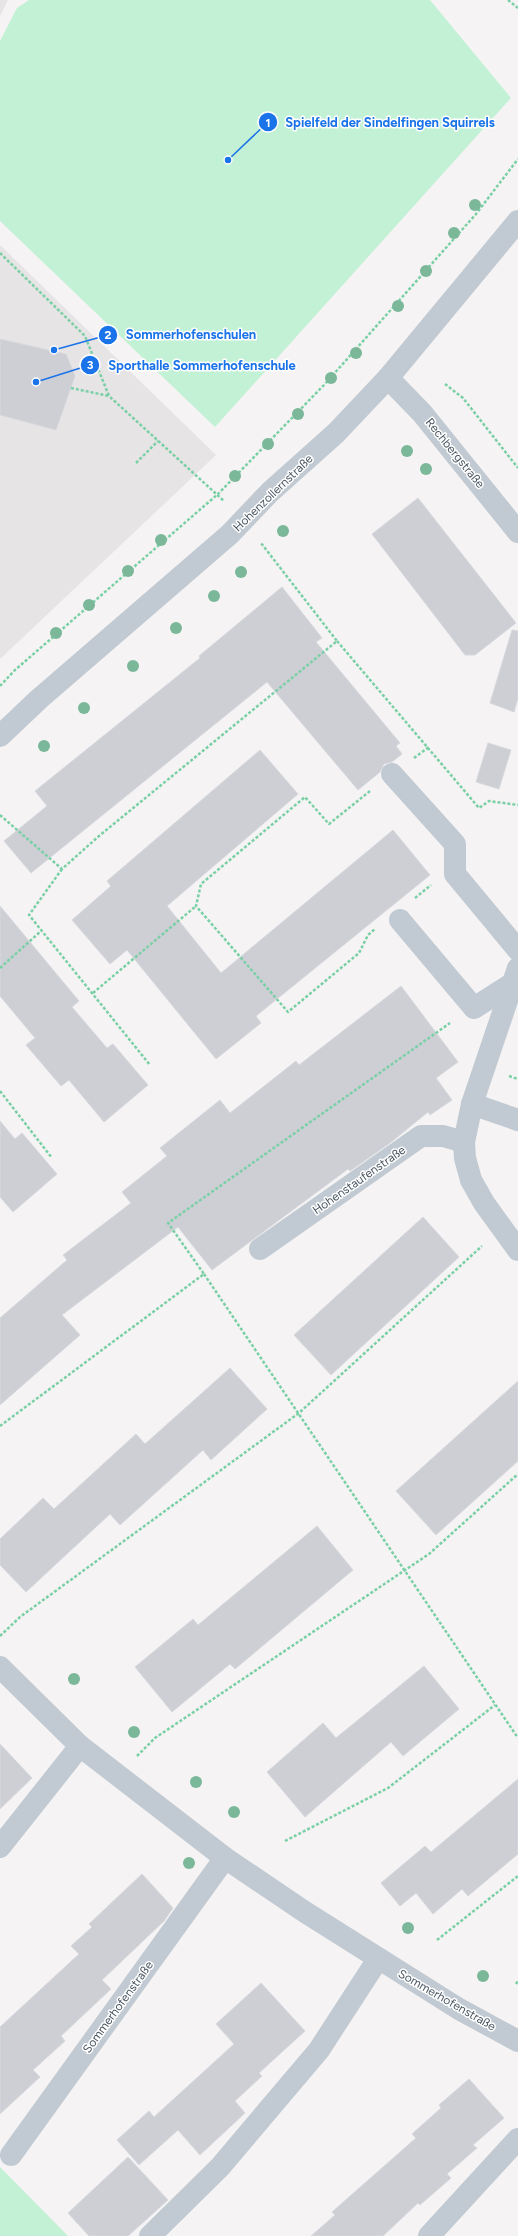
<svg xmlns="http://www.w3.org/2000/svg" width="518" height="2236" font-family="Figtree,sans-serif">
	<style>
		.education { fill: #e6e4e5 }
		.green { fill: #c3f1d5 }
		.building { fill: #cdcfd5; stroke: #d7d9de }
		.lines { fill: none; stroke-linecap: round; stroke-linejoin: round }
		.path { stroke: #7ad0a6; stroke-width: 2.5; stroke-dasharray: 3 2; stroke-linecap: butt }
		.minor { stroke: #c1cad2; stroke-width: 22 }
		.tree { fill: #7bb799 }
		.labels { text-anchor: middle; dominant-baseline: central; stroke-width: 3; stroke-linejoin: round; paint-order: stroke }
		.street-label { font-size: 12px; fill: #4a5661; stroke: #fff }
		.leader { fill: none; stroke: #1a73e8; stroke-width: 1.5 }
		.callout-dot { fill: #1a73e8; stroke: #fff; stroke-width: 1.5 }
		.mark-label { font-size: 12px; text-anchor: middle; font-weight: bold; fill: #fff }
		.callout-label { font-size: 13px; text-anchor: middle; font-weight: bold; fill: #1a73e8; stroke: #fff; stroke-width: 3; stroke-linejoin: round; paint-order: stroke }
	</style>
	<rect width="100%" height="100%" fill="#f5f3f3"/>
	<g class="education">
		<polygon points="0,0 8,0 0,16"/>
		<polygon points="0,245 216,455 0,659"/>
	</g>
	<g class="green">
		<polygon points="29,0 430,0 511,98 215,427 0,221 0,41 17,8"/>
		<polygon points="0,2167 68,2236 0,2236"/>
	</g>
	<g class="building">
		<polygon points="0,339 66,354 75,376 56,430 0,415"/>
		<polygon points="418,498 516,623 475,655 465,655 372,534"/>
		<polygon points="282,587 322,638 316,642 400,743 396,746 402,754 392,762 384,764 380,772 358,790 267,682 31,873 4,841 47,806 35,791 200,658 199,656"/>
		<polygon points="512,630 518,631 518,698 514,712 490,703"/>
		<polygon points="488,743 511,750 499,789 476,782"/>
		<polygon points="260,750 298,794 167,906 221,973 393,830 430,875 256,1016 261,1023 216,1059 127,950 110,964 72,920 111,886 107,881"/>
		<polygon points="0,906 79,1001 72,1007 89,1027 107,1048 113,1044 148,1085 104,1122 69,1080 61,1086 26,1045 35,1038 0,996"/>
		<polygon points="401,986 458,1062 436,1078 452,1100 430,1115 428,1112 390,1143 350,1171 348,1169 212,1270 178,1227 62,1315 80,1335 0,1405 0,1318 67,1260 63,1255 131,1203 122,1192 167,1156 160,1148 220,1100 230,1113 296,1061 299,1065"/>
		<polygon points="0,1121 15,1139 22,1133 57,1174 13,1212 0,1197"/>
		<polygon points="423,1217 459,1257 331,1375 294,1335"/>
		<polygon points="230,1368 267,1409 211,1460 203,1450 120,1525 110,1514 26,1592 0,1565 0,1539 43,1498 54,1509 136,1434 145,1444"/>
		<polygon points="518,1381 518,1461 436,1535 396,1491"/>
		<polygon points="317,1526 353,1570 235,1669 230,1664 172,1712 135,1667 193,1619 198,1625"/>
		<polygon points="424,1666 459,1709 403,1756 391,1742 305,1817 267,1772 323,1723 336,1738"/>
		<polygon points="0,1744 32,1778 0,1809"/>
		<polygon points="518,1779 518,1854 468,1896 462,1889 433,1914 416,1893 400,1906 381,1883 425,1846 431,1852"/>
		<polygon points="142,1874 173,1908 164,1921 102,1980 111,1989 61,2036 65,2041 33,2070 40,2077 0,2114 0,2027 79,1954 71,1946 92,1927 89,1924"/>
		<polygon points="261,1983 305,2031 259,2073 262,2076 235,2101 245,2113 200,2155 178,2130 139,2165 117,2140 149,2111 154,2117 234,2044 216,2024"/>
		<polygon points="469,2079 504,2118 473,2145 477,2148 447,2174 451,2178 420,2205 418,2203 383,2236 311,2236 335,2215 332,2212 416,2138 412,2134 441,2108 439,2105"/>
		<polygon points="128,2157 168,2200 128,2236 89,2236 68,2213"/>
	</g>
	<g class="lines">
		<g class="path">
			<polyline points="508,0 518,8"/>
			<polyline points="0,253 85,336 109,396 224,501"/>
			<polyline points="445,384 463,398 518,468"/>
			<polyline points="71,388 109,396"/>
			<polyline points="136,463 158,441"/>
			<polyline points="337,641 479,808 489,801 518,805"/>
			<polyline points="0,686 15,670 218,494 324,385 476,214 518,159"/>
			<polyline points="414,758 429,747"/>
			<polyline points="370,791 329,824 305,797 201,884 196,906 288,1012 359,953 368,935 375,929"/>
			<polyline points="0,815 62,869 99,836 337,641 261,543"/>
			<polyline points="62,869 29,915 150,1065"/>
			<polyline points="415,898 431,885"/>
			<polyline points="0,968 41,931"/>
			<polyline points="93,993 196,906"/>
			<polyline points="509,1076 518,1079"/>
			<polyline points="0,1091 52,1158"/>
			<polyline points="204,1274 518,1738"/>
			<polyline points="0,1426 204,1274 168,1223 450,1023"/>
			<polyline points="0,1636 20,1617 299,1413 482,1246"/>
			<polyline points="137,1756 155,1738 429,1554 518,1474"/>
			<polyline points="285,1841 388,1788 495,1705"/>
			<polyline points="437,1940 518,1876"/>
			<polyline points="516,1984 518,1981"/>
		</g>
		<g class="minor">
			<polyline points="388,378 422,413 518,532"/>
			<polyline points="0,736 39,699 230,534 270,492 336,433 388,378 518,221"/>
			<polyline points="392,774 455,844 455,874 518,950"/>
			<polyline points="400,920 474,1008 513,983"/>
			<polyline points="518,968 472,1104 464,1142 465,1158 471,1180 484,1203 518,1250"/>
			<polyline points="472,1104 518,1120"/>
			<polyline points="260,1249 421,1136 443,1136 464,1142"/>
			<polyline points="0,1667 80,1746 225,1858 305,1912 459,2009 518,2041"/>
			<polyline points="0,1847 80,1746"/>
			<polyline points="11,2155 225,1858"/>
			<polyline points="150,2236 220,2167 319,2050 378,1959"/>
			<polyline points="429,2236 518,2139"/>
		</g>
	</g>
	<g class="tree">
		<circle cx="475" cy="205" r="6"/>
		<circle cx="454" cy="233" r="6"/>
		<circle cx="426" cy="271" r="6"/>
		<circle cx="398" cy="306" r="6"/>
		<circle cx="356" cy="353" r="6"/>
		<circle cx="331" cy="378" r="6"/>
		<circle cx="298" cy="414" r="6"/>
		<circle cx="268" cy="444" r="6"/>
		<circle cx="407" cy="451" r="6"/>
		<circle cx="426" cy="469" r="6"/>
		<circle cx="235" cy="476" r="6"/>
		<circle cx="283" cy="531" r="6"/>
		<circle cx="161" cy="540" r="6"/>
		<circle cx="128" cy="571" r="6"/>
		<circle cx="241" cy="572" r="6"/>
		<circle cx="214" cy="596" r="6"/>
		<circle cx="89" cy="605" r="6"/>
		<circle cx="176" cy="628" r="6"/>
		<circle cx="56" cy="633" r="6"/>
		<circle cx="133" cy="666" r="6"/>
		<circle cx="84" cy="708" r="6"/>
		<circle cx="44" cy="746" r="6"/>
		<circle cx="74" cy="1679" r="6"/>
		<circle cx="134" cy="1732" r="6"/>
		<circle cx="196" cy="1782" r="6"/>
		<circle cx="234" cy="1812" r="6"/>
		<circle cx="189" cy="1863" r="6"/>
		<circle cx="408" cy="1928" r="6"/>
		<circle cx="483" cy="1976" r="6"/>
	</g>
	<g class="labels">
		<g class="street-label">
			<text transform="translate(455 453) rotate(51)">Rechbergstraße</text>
			<text transform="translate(273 493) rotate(-44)">Hohenzollernstraße</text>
			<text transform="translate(359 1180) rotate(-35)">Hohenstaufenstraße</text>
			<text transform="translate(447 2000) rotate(30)">Sommerhofenstraße</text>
			<text transform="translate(118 2007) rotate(-54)">Sommerhofenstraße</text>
		</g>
	</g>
	<path class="leader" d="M228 160L268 122M54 350L108 335M36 382L90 365"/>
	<g class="callout-dot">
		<circle cx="228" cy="160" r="4"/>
		<circle cx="54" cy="350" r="4"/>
		<circle cx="36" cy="382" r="4"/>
		<circle cx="268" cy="122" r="10"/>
		<circle cx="108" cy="335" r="10"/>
		<circle cx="90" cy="365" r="10"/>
	</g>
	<g class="mark-label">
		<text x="268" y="127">1</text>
		<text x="108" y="339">2</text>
		<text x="90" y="369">3</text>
	</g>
	<g class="callout-label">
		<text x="390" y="127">Spielfeld der Sindelfingen Squirrels</text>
		<text x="191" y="339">Sommerhofenschulen</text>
		<text x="202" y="370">Sporthalle Sommerhofenschule</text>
	</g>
</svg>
